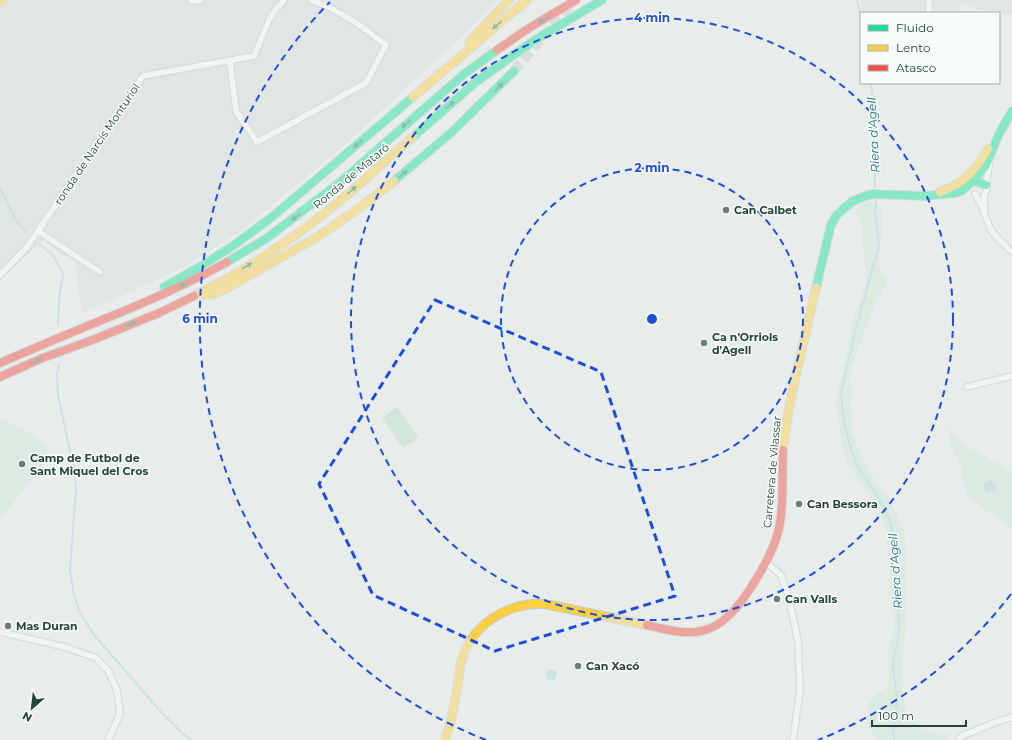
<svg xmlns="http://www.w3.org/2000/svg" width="1012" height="740" font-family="Montserrat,sans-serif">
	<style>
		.built { fill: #d6dedb }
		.green { fill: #d1e6d8 }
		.water { fill: #a9d4db }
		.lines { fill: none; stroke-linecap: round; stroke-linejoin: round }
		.stream { stroke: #a9d4db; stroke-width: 2 }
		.highway-tunnel { stroke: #c1cbc8; stroke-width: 10; stroke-dasharray: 10 5; stroke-linecap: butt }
		.street-casing { stroke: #c5cac8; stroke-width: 8 }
		.fast-casing { stroke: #c3cbc8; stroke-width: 10 }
		.slow-casing { stroke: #c3cbc8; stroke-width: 10 }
		.jam-casing { stroke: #c3cbc8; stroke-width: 10 }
		.street { stroke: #fcfcfc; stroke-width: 5.5 }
		.fast { stroke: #16e098; stroke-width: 8 }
		.slow { stroke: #ffcf43; stroke-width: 8 }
		.jam { stroke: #f24e42; stroke-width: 8 }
		.oneway { fill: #1e8160 }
		.marked { fill: none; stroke: #1d4ed8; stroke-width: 3; stroke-dasharray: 8 5; stroke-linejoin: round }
		.ring { fill: none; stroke: #1d4ed8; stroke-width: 2; stroke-dasharray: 7 5 }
		.poi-dot { fill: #697e78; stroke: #f7fbf9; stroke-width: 1.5 }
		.labels { text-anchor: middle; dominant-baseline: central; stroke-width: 3; stroke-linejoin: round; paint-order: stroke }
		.street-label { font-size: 11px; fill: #24423a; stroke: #f7fbf9 }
		.poi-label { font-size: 11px; font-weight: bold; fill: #24423a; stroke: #f7fbf9; text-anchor: start }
		.water-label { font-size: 12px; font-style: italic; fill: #1c6f80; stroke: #f7fbf9 }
		.centre { fill: #1d4ed8; stroke: #f7fbf9; stroke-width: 2 }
		.ring-label { font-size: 12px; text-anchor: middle; font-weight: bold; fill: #1d4ed8; stroke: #f7fbf9; stroke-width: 3; stroke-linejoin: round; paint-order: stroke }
	</style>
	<rect width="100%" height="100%" fill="#e8edeb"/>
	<g class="built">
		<polygon points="0,0 498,0 459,39 340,149 241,231 184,267 82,314 75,263 43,241 0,279"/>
		<polygon points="861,0 1012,0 1012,14 993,13 961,4 960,13 863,13"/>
	</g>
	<g class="green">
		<path d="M871 202 881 205V239L879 264 881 269 887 279V282L876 303 859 346 851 372 850 378 852 390 851 402 852 419 853 434 856 443 864 459 871 474 888 498 893 507 904 530 905 541V621L906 627 902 657 903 676V695L906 708 915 722 919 726 928 731 950 735 947 740H876C870 728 862 714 870 701 872 698 874 695 877 694 881 690 886 690 889 685L888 649 893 636 895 626 890 600V568L888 544 881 513 854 474 846 459 842 449 836 403 837 396 843 372 853 320 866 284 865 264 862 243V225L856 212C858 205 865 203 871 202Z"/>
		<polygon points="397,407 418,437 403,448 382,418"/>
		<path d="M0 419C12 423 34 433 42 442 46 446 48 452 51 456L0 519Z"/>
		<polygon points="948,428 962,441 972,449 1012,471 1012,528 977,504 968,496 965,490 960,463 950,443"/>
	</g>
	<g class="water">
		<polygon points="991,480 998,486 993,491 986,493 983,486 984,483"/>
		<circle cx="551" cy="675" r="5.5"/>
	</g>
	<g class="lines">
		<g class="stream">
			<polyline points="857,0 861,17"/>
			<polyline points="871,83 873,102 875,187"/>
			<polyline points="0,189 15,219 25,231"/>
			<polyline points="876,201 875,211 879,247 873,266 857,325 841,392 843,418 852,452 857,465 877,496 885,510 889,518 893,534 896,554 895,571 898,594 899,631 897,645 894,656 893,669 897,697 896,716 893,729 894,740"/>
			<polyline points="40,245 52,254 63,273 59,300 58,325"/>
			<polyline points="59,364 57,374 58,396 75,474 76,489 70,570 74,595 80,613 95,636 162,713 183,734 191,740"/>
		</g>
		<polyline class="highway-tunnel" points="514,71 563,14 572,2"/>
		<g class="street-casing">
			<g id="street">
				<polyline points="929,0 929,10"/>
				<polyline points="191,1 201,0"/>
				<polyline points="230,61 236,111 257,142 366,83 386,45 358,24 329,7 311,0"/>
				<path d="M975 194C983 205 985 219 992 231 996 238 1006 246 1012 252"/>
				<polyline points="985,209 984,196 987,189 986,185 990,160"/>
				<polyline points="38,231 100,272"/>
				<polyline points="0,275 27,247 143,76 254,56 269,20 276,9 284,0"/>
				<polyline points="967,387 1012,376"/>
				<polyline points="767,563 781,575 789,598 798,641 800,690 793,740"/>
				<polyline points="0,632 65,647 96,658 108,670 117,690 120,714 108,740"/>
				<polyline points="958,740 962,736 996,722 1012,717"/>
			</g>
		</g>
		<g class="fast-casing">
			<g id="fast">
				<polyline points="413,137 476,82 535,40 602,0"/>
				<polyline points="394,181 453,131 514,71"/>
				<polyline points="970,183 976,181 986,185"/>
				<polyline points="227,262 267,238 338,184 464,74 497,50"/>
				<polyline points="164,287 203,265 234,245 272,217 413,97"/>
				<polyline points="816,288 831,225 836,216 844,208 853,201 868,195 874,194 925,196 955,193 962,191 979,174 986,165 1000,132 1012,111"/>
			</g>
		</g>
		<g class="slow-casing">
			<g id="slow">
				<polyline points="0,1 3,0"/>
				<polyline points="469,42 509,0"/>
				<polyline points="413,97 527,0"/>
				<path d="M940 192C966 182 974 172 988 149"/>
				<polyline points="204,295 213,294 225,289 282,257 319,236 365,204 394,181"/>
				<path d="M194 296C247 270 302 233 347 195 369 176 391 156 413 137"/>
				<path d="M783 450C789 396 804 342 816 288"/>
				<path d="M445 740C452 722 455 702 458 683 459 676 460 669 461 662 466 642 480 625 498 615 512 607 528 603 545 604L647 625"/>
			</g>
		</g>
		<g class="jam-casing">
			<g id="jam">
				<polyline points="497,50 529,28 576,0"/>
				<path d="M0 363C34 348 68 334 102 320 144 303 187 285 227 262"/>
				<polyline points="0,377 40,359 95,339 159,313 194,296"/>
				<path d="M647 625C664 629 683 635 701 631 711 629 720 624 727 617 737 609 743 599 750 589 763 569 776 547 780 523 784 499 782 475 783 450"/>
			</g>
		</g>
		<use href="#street" class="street"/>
		<use href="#fast" class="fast"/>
		<use href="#slow" class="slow"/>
		<use href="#jam" class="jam"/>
	</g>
	<defs><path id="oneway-solid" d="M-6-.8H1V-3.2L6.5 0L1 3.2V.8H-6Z"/></defs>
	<g class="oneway">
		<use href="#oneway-solid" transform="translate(543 20) rotate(149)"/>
		<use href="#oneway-solid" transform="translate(497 25) rotate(140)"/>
		<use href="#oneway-solid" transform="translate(499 87) rotate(-46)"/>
		<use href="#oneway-solid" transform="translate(450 105) rotate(-41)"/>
		<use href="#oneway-solid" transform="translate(406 124) rotate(139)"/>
		<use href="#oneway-solid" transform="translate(358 144) rotate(139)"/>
		<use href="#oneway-solid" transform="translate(403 174) rotate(-39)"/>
		<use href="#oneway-solid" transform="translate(352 190) rotate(-41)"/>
		<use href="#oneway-solid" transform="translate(296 217) rotate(144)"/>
		<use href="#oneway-solid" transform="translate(247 266) rotate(-32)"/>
		<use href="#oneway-solid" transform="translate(185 284) rotate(154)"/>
		<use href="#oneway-solid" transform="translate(131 324) rotate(-23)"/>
		<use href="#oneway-solid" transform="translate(36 361) rotate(-24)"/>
	</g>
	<path d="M0 0H1012V740H0ZM435 300 601 372 675 596 495 651 373 595 319 484Z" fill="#e8edeb" fill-opacity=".55" fill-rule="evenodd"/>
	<path class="marked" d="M435 300 601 372 675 596 495 651 373 595 319 484Z"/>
	<g class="ring">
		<circle cx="652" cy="319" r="151"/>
		<circle cx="652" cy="319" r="301"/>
		<path d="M1011 594A452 452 0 0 1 818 740M486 740A452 452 0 0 1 330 2"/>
	</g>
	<g class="poi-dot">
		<circle cx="726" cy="210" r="4"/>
		<circle cx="704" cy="343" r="4"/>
		<circle cx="22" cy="464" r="4"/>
		<circle cx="799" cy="504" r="4"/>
		<circle cx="777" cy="599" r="4"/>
		<circle cx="8" cy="626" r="4"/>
		<circle cx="578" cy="666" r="4"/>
	</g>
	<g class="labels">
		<g class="street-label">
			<text transform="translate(97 144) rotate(-56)">ronda de Narcís Monturiol</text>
			<text transform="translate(351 176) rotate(-40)">Ronda de Mataró</text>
			<text transform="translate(772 472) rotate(-85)">Carretera de Vilassar</text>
		</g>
		<g class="poi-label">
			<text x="734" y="210">Can Calbet</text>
			<text x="712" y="337">Ca n'Orriols<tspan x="712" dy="13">d'Agell</tspan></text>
			<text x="30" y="458">Camp de Futbol de<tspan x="30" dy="13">Sant Miquel del Cros</tspan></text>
			<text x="807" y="504">Can Bessora</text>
			<text x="785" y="599">Can Valls</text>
			<text x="16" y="626">Mas Duran</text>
			<text x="586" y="666">Can Xacó</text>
		</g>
		<g class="water-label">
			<text transform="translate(873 135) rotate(-93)">Riera d'Agell</text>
			<text transform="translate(895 571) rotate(-94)">Riera d'Agell</text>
		</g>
	</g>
	<circle cx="652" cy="319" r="6" class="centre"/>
	<g class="ring-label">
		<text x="652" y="22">4 min</text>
		<text x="652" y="172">2 min</text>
		<text x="200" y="323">6 min</text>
	</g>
	<rect x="860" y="12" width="140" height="72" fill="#f7fbf9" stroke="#a3b1ad"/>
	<rect x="868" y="25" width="20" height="6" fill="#16e098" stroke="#a3b1ad"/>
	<text x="896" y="32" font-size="12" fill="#24423a">Fluido</text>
	<rect x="868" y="45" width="20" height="6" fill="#ffcf43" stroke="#a3b1ad"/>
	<text x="896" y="52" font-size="12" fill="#24423a">Lento</text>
	<rect x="868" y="65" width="20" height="6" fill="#f24e42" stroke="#a3b1ad"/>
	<text x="896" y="72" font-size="12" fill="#24423a">Atasco</text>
	<g transform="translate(32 708) rotate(208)" stroke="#f7fbf9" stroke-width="3" paint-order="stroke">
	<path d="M0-3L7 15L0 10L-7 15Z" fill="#24423a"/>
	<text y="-6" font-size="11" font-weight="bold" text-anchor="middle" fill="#24423a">N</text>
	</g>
	<path d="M872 720v6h94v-6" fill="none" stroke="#24423a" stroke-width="2"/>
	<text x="878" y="720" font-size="12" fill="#24423a" stroke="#f7fbf9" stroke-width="3" paint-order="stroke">100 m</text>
</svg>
